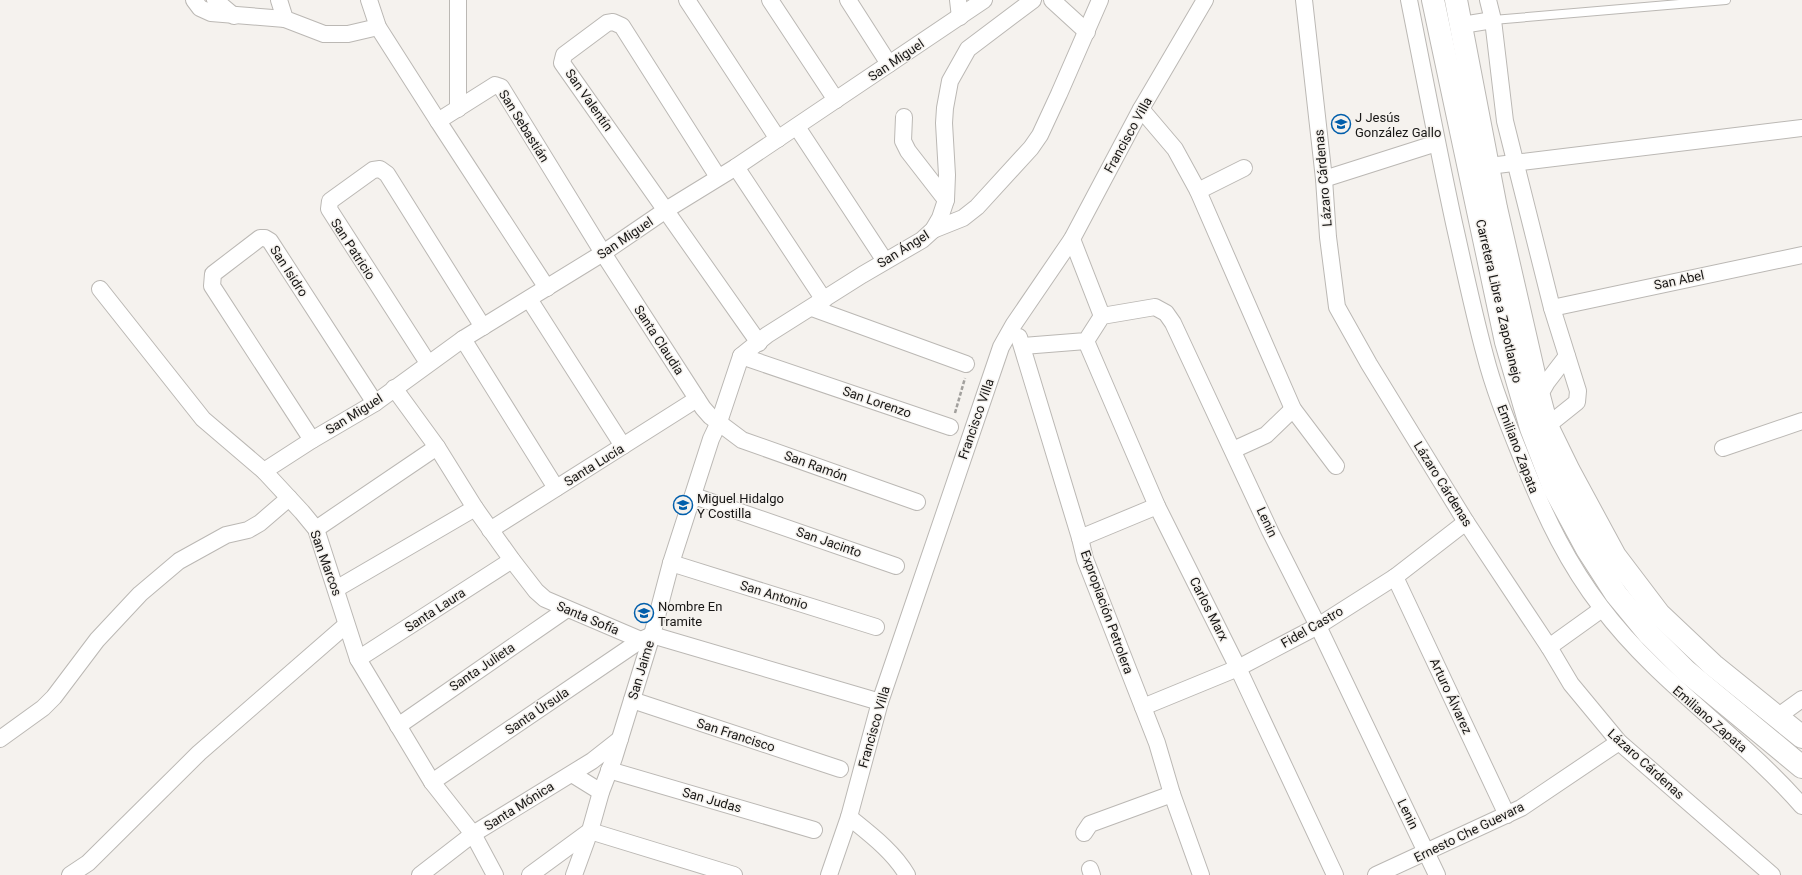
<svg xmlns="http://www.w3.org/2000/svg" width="1802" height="875" font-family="Roboto,sans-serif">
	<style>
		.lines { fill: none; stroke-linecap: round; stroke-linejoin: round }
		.service-casing { stroke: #bbb8b4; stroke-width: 10 }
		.minor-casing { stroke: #bbb8b4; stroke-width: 18 }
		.primary-casing { stroke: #bbb8b4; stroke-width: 24 }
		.path { stroke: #a2a09d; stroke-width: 2.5; stroke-dasharray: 4 2; stroke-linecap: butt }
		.service { stroke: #fff; stroke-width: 8 }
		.minor { stroke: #fff; stroke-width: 16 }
		.primary { stroke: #fff; stroke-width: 22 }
		.labels { text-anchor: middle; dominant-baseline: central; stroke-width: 3; stroke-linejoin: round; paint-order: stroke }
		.street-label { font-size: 13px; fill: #171615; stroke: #f5f2ee }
		.poi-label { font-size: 13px; fill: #171615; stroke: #f5f2ee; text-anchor: start }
	</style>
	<rect width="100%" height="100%" fill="#f5f2ee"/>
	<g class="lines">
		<g class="service-casing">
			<polyline id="service" points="1493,20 1726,0"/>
		</g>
		<g class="minor-casing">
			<g id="minor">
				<polyline points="194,0 200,8 211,13 285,19"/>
				<polyline points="215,0 234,16"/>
				<polyline points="279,0 285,19 324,34 348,34 378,27"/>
				<polyline points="369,0 378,27 438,121"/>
				<polyline points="458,0 458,109"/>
				<polyline points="687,0 778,139"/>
				<polyline points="770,0 836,100"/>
				<polyline points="848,0 889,64"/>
				<polyline points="958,0 960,17"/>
				<polyline points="1052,0 1087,32"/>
				<polyline points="1304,0 1324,179 1328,237 1337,307 1369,364 1466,522 1549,647 1571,684 1619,742 1772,875"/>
				<path d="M1409 0C1424 75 1438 149 1454 223 1464 267 1473 311 1485 355 1495 394 1511 431 1526 469 1546 518 1568 564 1601 607 1658 683 1740 735 1802 806"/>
				<polyline points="1488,0 1493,20 1505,121 1552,308 1578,391 1577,402 1547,426"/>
				<polyline points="1462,25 1493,20"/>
				<polyline points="1141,109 1175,149 1198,191 1293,409 1336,466"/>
				<polyline points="904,117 903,141 908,151 946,200"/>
				<polyline points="797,127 885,261"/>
				<polyline points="1489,166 1802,128"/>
				<polyline points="736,167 824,300"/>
				<polyline points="718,177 622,26 613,22 607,23 564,55 562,63 759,343"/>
				<polyline points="1324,179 1437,143"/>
				<polyline points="1198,191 1244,168"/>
				<polyline points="933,230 963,218 977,207 1031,148 1040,135 1059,94 1100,0"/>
				<polyline points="1072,239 1102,316"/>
				<polyline points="547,288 438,121 495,85 501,87 603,253 703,408 710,416 742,440 917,502"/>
				<polyline points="100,289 203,419 264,471 302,512 316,529 358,659 432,782 473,834 495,875"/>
				<polyline points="529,299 623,446"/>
				<polyline points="812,308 966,364"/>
				<polyline points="1552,308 1802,255"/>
				<polyline points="1019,337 1080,538 1085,559 1157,743 1172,794 1201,875"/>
				<polyline points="463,339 556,488"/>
				<polyline points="1086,341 1157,506 1238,668 1335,875"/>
				<polyline points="1023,346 1086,341 1102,316 1155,307 1166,313 1173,323 1270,531 1318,626 1437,875"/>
				<polyline points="741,356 950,427"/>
				<polyline points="428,363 329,209 330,201 373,170 380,169 387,174 483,327"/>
				<polyline points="394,388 437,447 475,508 512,560 536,591 545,599 641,640 652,635 880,702"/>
				<polyline points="1539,396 1547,382 1567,356"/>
				<polyline points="312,440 212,286 213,274 260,238 265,238 270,241 375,403"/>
				<polyline points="1723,448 1802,421"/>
				<polyline points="1233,450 1266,435 1293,409"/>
				<polyline points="264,471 312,440 375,403 463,339 603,253 666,210 736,167 984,0"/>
				<polyline points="694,496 896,566"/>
				<polyline points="316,529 437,447"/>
				<polyline points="490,530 697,399"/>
				<polyline points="1080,538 1157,506"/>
				<polyline points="671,563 876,627"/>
				<polyline points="1395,577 1507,815"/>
				<polyline points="336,589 475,508"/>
				<polyline points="1549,647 1602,609"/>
				<polyline points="358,659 512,560"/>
				<polyline points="632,700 840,769"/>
				<polyline points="1143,707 1238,668 1318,626 1395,577 1466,522"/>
				<polyline points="1777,717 1802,699"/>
				<polyline points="398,726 567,609"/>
				<polyline points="0,739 43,708 54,697 97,640 140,594 179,561 226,535 248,530 260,523 289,498"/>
				<polyline points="609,770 814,830"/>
				<polyline points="572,774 601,792"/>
				<polyline points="432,782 641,640"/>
				<path d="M849 817C870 834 894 852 907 875"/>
				<polyline points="1084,833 1090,824 1172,794"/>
				<polyline points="1090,869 1092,875"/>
				<polyline points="70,875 88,863 199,753 346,625"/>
				<polyline points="420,875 473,834 592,761 620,739"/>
				<polyline points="530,875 590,831 734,875"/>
				<polyline points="574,875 590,831 601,792 614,758 652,635 671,563 711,439 719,422 741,356 767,335 862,275 922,240 933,230 940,218 946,200 947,175 944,123 945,108 950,81 968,49 1033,0"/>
				<polyline points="829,875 849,817 880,702 1001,347 1014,324 1072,239 1141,109 1205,0"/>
				<polyline points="1376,875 1521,808 1619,742"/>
			</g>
		</g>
		<g class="primary-casing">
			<g id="primary">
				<polyline points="1433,0 1506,342 1531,428 1554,488 1587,549 1616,594 1649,634 1686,671 1802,767"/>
				<polyline points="1456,0 1496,208 1539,396 1547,426 1569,471 1615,556 1659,614 1713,665 1802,737"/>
			</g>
		</g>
		<polyline class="path" points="955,413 965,378"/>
		<use href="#service" class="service"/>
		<use href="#minor" class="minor"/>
		<use href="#primary" class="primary"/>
	</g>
	<defs>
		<g id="school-ring" transform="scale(1)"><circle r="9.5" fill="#f5f2ee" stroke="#015eab" stroke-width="1.5"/><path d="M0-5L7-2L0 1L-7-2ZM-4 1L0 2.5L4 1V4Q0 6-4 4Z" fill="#015eab"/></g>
	</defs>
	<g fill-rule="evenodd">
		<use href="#school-ring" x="1341" y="124"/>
		<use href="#school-ring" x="683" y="505"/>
		<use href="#school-ring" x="644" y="613"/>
	</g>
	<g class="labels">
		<g class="street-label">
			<text transform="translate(896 60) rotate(-34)">San Miguel</text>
			<text transform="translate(589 100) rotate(55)">San Valentín</text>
			<text transform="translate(524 126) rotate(58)">San Sebastián</text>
			<text transform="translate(1128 135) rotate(-61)">Francisco Villa</text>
			<text transform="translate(1323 178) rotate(-95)">Lázaro Cárdenas</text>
			<text transform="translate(625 238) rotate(-34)">San Miguel</text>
			<text transform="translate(353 249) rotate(57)">San Patricio</text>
			<text transform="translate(903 249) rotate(-32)">San Ángel</text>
			<text transform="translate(289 271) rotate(57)">San Isidro</text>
			<text transform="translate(1679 280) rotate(-12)">San Abel</text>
			<text transform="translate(1499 301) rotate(77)">Carretera Libre a Zapotlanejo</text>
			<text transform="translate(659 340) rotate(57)">Santa Claudia</text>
			<text transform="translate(877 402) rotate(19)">San Lorenzo</text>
			<text transform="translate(354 414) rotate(-32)">San Miguel</text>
			<text transform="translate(976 419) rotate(-71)">Francisco Villa</text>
			<text transform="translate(1518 449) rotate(69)">Emiliano Zapata</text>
			<text transform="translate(594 465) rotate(-32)">Santa Lucía</text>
			<text transform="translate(816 466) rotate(20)">San Ramón</text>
			<text transform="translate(1443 484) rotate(58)">Lázaro Cárdenas</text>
			<text transform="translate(1267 522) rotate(65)">Lenin</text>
			<text transform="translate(829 542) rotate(19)">San Jacinto</text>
			<text transform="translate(326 563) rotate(70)">San Marcos</text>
			<text transform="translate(774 595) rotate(17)">San Antonio</text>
			<text transform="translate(1209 609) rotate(63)">Carlos Marx</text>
			<text transform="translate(435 610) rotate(-33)">Santa Laura</text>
			<text transform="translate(1107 612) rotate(70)">Expropiación Petrolera</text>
			<text transform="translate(588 618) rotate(23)">Santa Sofía</text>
			<text transform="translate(1312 627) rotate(-30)">Fidel Castro</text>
			<text transform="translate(482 667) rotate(-34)">Santa Julieta</text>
			<text transform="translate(641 670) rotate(-73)">San Jaime</text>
			<text transform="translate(1451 696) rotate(65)">Arturo Álvarez</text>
			<text transform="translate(537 711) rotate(-34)">Santa Úrsula</text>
			<text transform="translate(1710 719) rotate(41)">Emiliano Zapata</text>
			<text transform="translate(874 727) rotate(-74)">Francisco Villa</text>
			<text transform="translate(736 735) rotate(18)">San Francisco</text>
			<text transform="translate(1646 764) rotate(42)">Lázaro Cárdenas</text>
			<text transform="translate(712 800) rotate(16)">San Judas</text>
			<text transform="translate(519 806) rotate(-32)">Santa Mónica</text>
			<text transform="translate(1408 814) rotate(64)">Lenin</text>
			<text transform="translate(1469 832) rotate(-26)">Ernesto Che Guevara</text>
		</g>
		<g class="poi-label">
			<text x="1355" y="117">J Jesús<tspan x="1355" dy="15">González Gallo</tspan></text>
			<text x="697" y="498">Miguel Hidalgo<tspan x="697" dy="15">Y Costilla</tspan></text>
			<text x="658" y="606">Nombre En<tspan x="658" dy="15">Tramite</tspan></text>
		</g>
	</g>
</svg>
